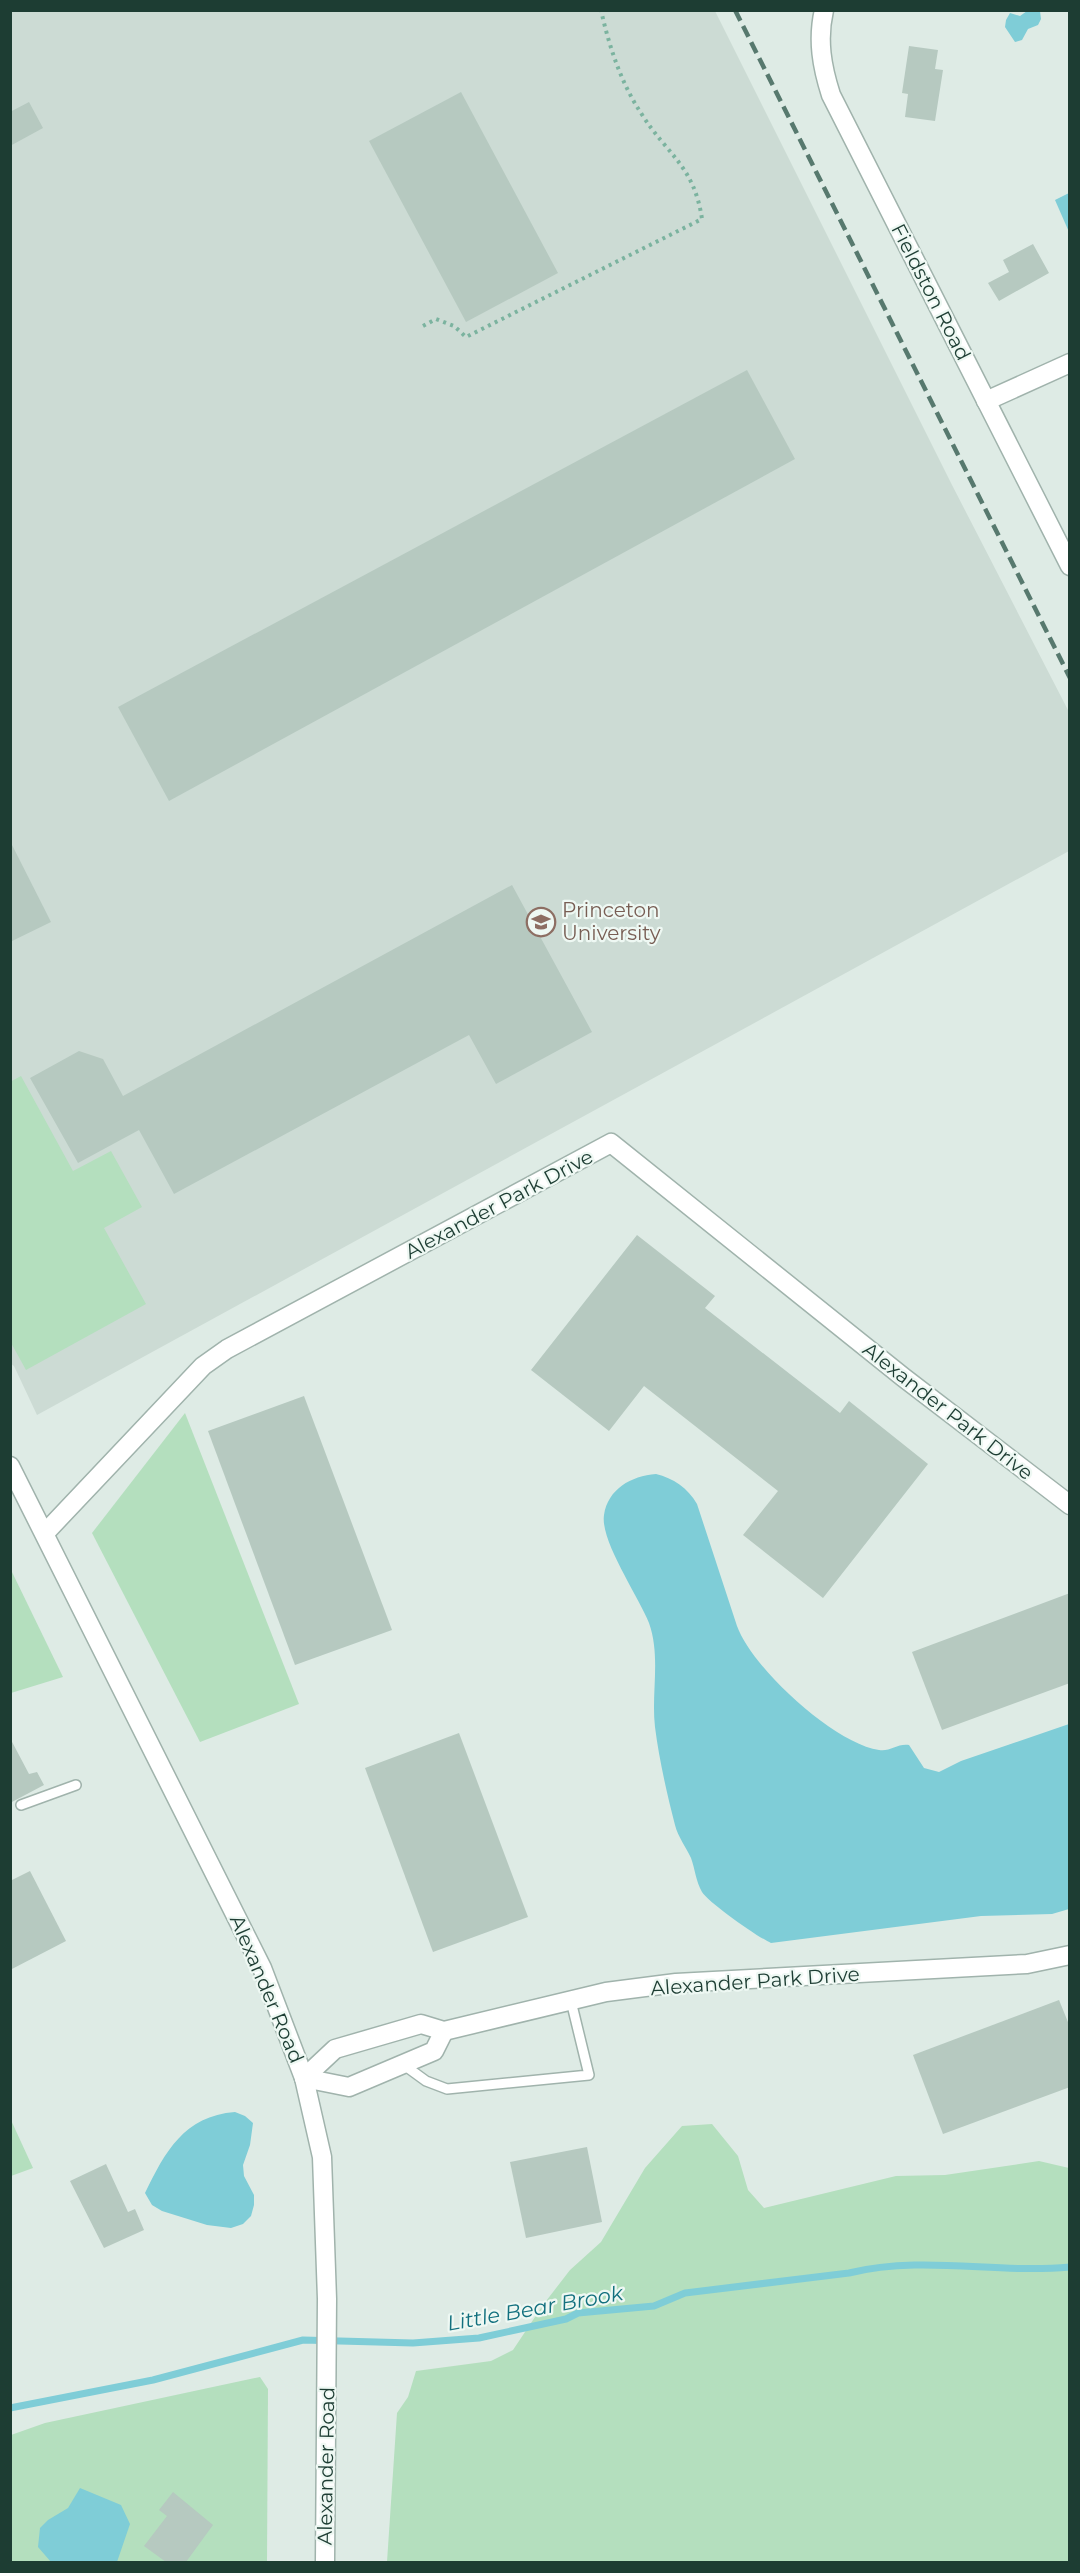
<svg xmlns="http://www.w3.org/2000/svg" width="1080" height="2573" font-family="Montserrat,sans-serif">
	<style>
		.built { fill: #ccdbd4 }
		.green { fill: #b4dfbe }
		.water { fill: #7fcdd7 }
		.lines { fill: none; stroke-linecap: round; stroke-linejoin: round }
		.stream { stroke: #7fcdd7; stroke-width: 7 }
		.building { fill: #b6c9c0 }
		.service-casing { stroke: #a0b3ac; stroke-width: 12 }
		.minor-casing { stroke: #a0b3ac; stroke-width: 21 }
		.tertiary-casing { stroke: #a0b3ac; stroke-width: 21 }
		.path { stroke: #7bb39f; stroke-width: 4; stroke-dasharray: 3 4.5; stroke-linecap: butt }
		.service { stroke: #fff; stroke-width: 9 }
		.minor { stroke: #fff; stroke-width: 18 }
		.tertiary { stroke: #fff; stroke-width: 18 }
		.rail { stroke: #57796e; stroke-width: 4.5; stroke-dasharray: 12 6; stroke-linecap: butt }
		.labels { text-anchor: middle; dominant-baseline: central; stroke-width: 4.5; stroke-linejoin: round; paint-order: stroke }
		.street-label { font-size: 20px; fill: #1d3d33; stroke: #eef8f3 }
		.education-label { font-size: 20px; fill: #785e54; stroke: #eef8f3; text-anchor: start }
		.water-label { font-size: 21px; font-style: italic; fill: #12707e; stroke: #eef8f3 }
	</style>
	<rect width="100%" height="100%" fill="#deebe5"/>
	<polygon class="built" points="11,11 715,11 952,485 1069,712 1069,851 37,1415 14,1366 11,1364"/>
	<g class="green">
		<polygon points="21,1076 73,1171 111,1151 142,1207 104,1228 146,1304 26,1370 10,1341 10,1082"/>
		<polygon points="185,1413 299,1704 200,1742 92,1533"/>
		<polygon points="11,1570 63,1677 11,1693 10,1693"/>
		<polygon points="10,2118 33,2168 11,2176 10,2176"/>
		<polygon points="712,2124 738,2156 748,2190 764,2208 896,2176 945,2175 1039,2161 1069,2168 1069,2562 387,2562 397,2413 408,2397 416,2371 491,2361 513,2350 543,2305 570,2270 601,2242 645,2168 682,2126"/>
		<polygon points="260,2377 268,2389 267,2562 11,2562 11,2435 45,2423"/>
	</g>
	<g class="water">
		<polygon points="1040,11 1041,19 1038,25 1028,29 1022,40 1015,42 1005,27 1006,20 1010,13 1020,16 1027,11"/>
		<polygon points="1069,193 1070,232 1069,232 1055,200"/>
		<path d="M656 1474C673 1478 688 1488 697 1504L737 1626C752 1668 835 1744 879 1750 890 1752 898 1743 909 1745L924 1768 939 1772 961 1761 1069 1724V1909L1052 1914 981 1916 771 1943C759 1938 709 1903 702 1892 696 1882 695 1869 691 1858 686 1847 678 1837 675 1825 667 1794 659 1759 655 1727 651 1693 661 1657 649 1623 639 1597 600 1541 604 1515 608 1489 631 1476 656 1474Z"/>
		<path d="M235 2112 245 2116 253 2123 250 2145 243 2165 244 2176 254 2195V2205L251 2216 243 2224 231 2228 207 2225 162 2211 152 2205 145 2193C165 2152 184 2116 235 2112Z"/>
		<polygon points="80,2488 121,2505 130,2524 117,2562 51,2562 38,2547 40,2528 48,2520 68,2508"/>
	</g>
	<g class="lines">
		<path class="stream" d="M10 2408 153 2380 303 2340 413 2343 479 2338 566 2319 578 2313 654 2306 685 2293 849 2273C925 2255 994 2274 1070 2267"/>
	</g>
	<g class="building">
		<polygon points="909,46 938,50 935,69 943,70 935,121 905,117 908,94 902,93"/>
		<polygon points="461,92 558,273 466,322 369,141"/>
		<polygon points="29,102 43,128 10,146 10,112"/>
		<polygon points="1033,244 1049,273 999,301 988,283 1009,272 1003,260"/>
		<polygon points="747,370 795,459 169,801 118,707"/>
		<polygon points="10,841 51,922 10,942"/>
		<polygon points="512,885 592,1032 496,1084 469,1035 174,1194 139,1130 78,1163 30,1078 79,1051 103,1059 123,1096"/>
		<polygon points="637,1235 715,1296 705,1308 840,1413 849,1401 928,1464 823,1598 743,1535 778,1491 644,1386 609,1431 531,1370"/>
		<polygon points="304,1396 392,1630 295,1665 208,1431"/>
		<polygon points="1070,1593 1070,1683 942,1730 912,1652"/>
		<polygon points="459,1733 528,1917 433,1952 365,1768"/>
		<polygon points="10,1738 29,1774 37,1772 44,1785 10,1803"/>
		<polygon points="30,1871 66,1941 10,1970 10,1881"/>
		<polygon points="1059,2000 1070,2027 1070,2087 943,2134 913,2055"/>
		<polygon points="587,2147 602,2222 526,2238 510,2162"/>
		<polygon points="106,2164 128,2212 135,2209 144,2230 104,2248 70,2181"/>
		<polygon points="173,2492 213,2525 186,2562 166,2562 144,2546 167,2516 159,2510"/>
	</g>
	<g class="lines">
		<g class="service-casing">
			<g id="service">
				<polyline points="21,1805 76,1785"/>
				<polyline points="404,2065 426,2081 447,2089 589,2075 571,2001"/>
			</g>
		</g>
		<g class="minor-casing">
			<g id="minor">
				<path d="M824 10C817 40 822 67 831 95L1070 566"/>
				<polyline points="986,401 1070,363"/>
				<polyline points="45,1533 203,1366 227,1349 611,1143 903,1377 1070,1505"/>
				<polyline points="304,2078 335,2049 421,2024 444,2031 606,1992 676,1983 1027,1964 1070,1955"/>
				<polyline points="304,2078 349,2087 434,2051 444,2031"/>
			</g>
		</g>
		<g class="tertiary-casing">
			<polyline id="tertiary" points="10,1466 262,1968 304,2078 322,2157 327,2299 325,2562"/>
		</g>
		<path class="path" d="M423 326 436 319 454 326 466 337 702 219C694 165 667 155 641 113 621 83 609 46 601 10"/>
		<use href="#service" class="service"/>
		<use href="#minor" class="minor"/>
		<use href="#tertiary" class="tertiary"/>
		<polyline class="rail" points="735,10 1070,678"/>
	</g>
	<defs>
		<g id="university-ring" transform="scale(1.5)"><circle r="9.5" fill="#eef8f3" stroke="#8d6e63" stroke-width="1.5"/><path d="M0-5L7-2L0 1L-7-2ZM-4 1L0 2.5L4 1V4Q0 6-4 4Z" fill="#8d6e63"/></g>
	</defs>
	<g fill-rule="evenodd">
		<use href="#university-ring" x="541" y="922"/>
	</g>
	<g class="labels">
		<g class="street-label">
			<text transform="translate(931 292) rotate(63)">Fieldston Road</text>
			<text transform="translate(499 1204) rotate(-28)">Alexander Park Drive</text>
			<text transform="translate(948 1411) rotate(38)">Alexander Park Drive</text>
			<text transform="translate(755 1981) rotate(-4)">Alexander Park Drive</text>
			<text transform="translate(267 1989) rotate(67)">Alexander Road</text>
			<text transform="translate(326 2466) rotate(-89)">Alexander Road</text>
		</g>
		<g class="education-label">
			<text x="562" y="910">Princeton<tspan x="562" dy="23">University</tspan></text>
		</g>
		<g class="water-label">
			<text transform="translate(535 2308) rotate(-10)">Little Bear Brook</text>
		</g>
	</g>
	<rect width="1080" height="2573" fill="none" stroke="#1d3d33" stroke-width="24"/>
</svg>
